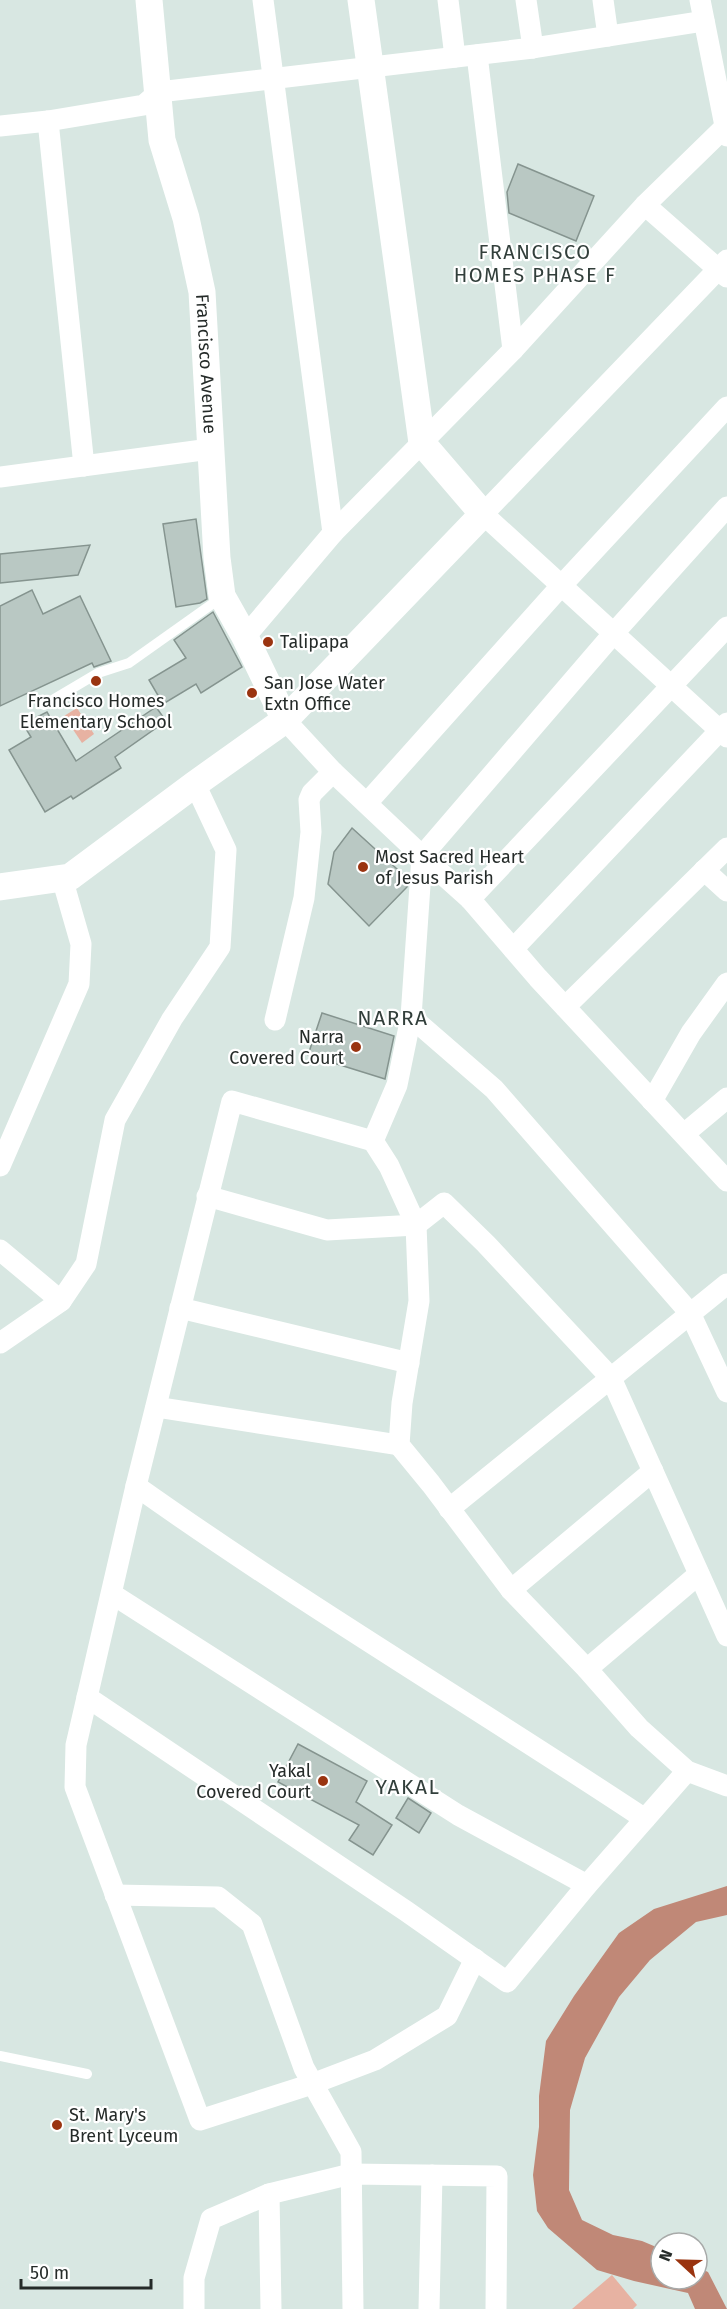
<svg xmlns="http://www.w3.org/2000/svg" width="727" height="2309" font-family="'Fira Sans',sans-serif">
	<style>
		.green { fill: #e7b2a2 }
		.water { fill: #c08877 }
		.building { fill: #b9c8c3; stroke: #85948f; stroke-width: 1.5 }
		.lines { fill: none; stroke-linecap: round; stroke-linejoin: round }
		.service { stroke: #fff; stroke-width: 10 }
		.minor { stroke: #fff; stroke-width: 21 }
		.tertiary { stroke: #fff; stroke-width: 27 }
		.poi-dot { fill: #9a3410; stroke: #fff; stroke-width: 2 }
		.labels { text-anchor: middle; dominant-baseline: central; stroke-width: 4.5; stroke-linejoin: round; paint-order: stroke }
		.street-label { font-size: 18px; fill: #252b29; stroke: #fff }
		.poi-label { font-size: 18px; fill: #252b29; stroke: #fff; text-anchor: start }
		.neighbourhood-label { font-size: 20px; letter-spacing: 1.5px; fill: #323f3b; stroke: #fff }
		.quarter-label { font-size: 21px; letter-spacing: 1.5px; fill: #323f3b; stroke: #fff }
	</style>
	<rect width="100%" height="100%" fill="#d8e7e2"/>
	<g class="green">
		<polygon points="77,708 94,734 82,743 64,716"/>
		<polygon points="612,2275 637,2305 633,2309 572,2309"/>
	</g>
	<polygon class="water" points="727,1886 727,1915 696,1922 650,1960 619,1997 585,2058 570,2110 569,2190 582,2220 613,2235 642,2241 661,2249 661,2279 697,2279 697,2267 708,2272 727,2309 695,2309 688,2293 634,2281 597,2270 548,2228 537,2211 533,2175 539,2127 539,2096 546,2041 574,1996 619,1933 654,1909"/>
	<g class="building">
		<polygon points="518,164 594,196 576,241 509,213 507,192"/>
		<polygon points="196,519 207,599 200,603 176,607 163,524"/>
		<polygon points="90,545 78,575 0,583 0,554"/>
		<polygon points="32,590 43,614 80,596 111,661 94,667 92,663 0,706 0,606"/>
		<polygon points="213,612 242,667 201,693 196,684 163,704 149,680 186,658 174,640"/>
		<polygon points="156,707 166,721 115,757 121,768 73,799 71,796 45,812 9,750 31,737 23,724 47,712 76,761"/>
		<polygon points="352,828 408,879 407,887 369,926 328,884 334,852"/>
		<polygon points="322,1013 394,1036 385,1079 308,1055"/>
		<polygon points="298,1744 367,1781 356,1802 392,1825 373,1855 349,1840 359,1825 278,1782"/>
		<polygon points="408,1798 431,1813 419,1833 396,1818"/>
	</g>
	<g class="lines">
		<g class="service">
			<polyline points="44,705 98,673 129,663 222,597"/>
			<polyline points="0,2056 87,2074"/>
		</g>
		<g class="minor">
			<polyline points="263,0 333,533"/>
			<polyline points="448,0 455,57"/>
			<polyline points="526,0 533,48"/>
			<polyline points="603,0 608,36"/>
			<polyline points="700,0 727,136"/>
			<polyline points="477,55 513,350"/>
			<polyline points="48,121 84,466"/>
			<polyline points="0,126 48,121 144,105 159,92 533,48 704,21"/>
			<polyline points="645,205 727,277"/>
			<polyline points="727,260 483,514 727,737"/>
			<polyline points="0,477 210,449"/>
			<polyline points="727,507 613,634 422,856 411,1017 397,1085 373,1141 389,1166 416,1225 419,1301 402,1403 399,1445 431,1484 511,1590 587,1669 639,1728 687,1771 727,1786"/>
			<polyline points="245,637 333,533 513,350 645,205 725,127"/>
			<polyline points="285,720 333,772 422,856 470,899 538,978 727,1181"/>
			<polyline points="367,803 561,586 727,407"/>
			<polyline points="704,870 727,891"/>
			<polyline points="470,899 727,627"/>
			<polyline points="513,949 727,723"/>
			<polyline points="565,1007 727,848"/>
			<polyline points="411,1017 494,1089 690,1313 727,1392"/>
			<polyline points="275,1020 304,898 311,832 309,800 312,793 333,772"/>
			<polyline points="652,1101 691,1033 727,983"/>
			<polyline points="684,1134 727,1098"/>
			<polyline points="373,1141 232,1101 136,1486 76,1745 75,1787 200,2120 312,2084 375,2060 447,2016 475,1959"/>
			<polyline points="0,1166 79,984 81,944 62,878"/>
			<polyline points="207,1196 327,1230 416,1225 444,1203 486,1244 611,1378 727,1636"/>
			<polyline points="0,1250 61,1301"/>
			<polyline points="180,1308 409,1363"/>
			<polyline points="0,1343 61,1301 86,1264 115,1120 172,1019 220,947 226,850 195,784"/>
			<polyline points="156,1407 399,1445"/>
			<path d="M136 1486C301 1603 476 1707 645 1819"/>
			<polyline points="449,1509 727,1284"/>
			<polyline points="511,1590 653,1471"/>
			<polyline points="112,1594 458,1815 587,1885"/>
			<polyline points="587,1669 699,1574"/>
			<polyline points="87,1697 406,1911 507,1982 587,1885 687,1771"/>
			<polyline points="115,1895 218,1897 252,1924 304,2068 351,2152 353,2309"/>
			<polyline points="269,2194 271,2309"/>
			<polyline points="194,2309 194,2278 211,2219 269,2194 351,2174 497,2176 496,2309"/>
			<polyline points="429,2309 432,2175"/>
		</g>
		<g class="tertiary">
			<path id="s1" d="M149 0 162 140 186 218 202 292 217 558 222 596 245 637 285 720"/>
			<polyline points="0,887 70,877 195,784 285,720 483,514 422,443 361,0"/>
		</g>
	</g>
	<g class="poi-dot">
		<circle cx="268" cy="642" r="6"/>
		<circle cx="96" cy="681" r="6"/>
		<circle cx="252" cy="693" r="6"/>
		<circle cx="363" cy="867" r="6"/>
		<circle cx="356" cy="1047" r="6"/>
		<circle cx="323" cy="1781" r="6"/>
		<circle cx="57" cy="2125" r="6"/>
	</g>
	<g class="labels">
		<g class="street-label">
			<text stroke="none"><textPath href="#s1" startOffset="370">Francisco Avenue</textPath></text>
		</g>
		<g class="poi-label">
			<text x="280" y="642">Talipapa</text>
			<text x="264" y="683">San Jose Water<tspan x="264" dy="21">Extn Office</tspan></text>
			<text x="96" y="701" text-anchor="middle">Francisco Homes<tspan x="96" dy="21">Elementary School</tspan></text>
			<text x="375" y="857">Most Sacred Heart<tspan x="375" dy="21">of Jesus Parish</tspan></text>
			<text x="344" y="1037" text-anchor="end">Narra<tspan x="344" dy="21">Covered Court</tspan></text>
			<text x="311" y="1771" text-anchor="end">Yakal<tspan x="311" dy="21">Covered Court</tspan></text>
			<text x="69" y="2115">St. Mary's<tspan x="69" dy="21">Brent Lyceum</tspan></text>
		</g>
		<g class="neighbourhood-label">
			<text x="535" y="252">FRANCISCO<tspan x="535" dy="23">HOMES PHASE F</tspan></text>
		</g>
		<g class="quarter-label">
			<text x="393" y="1018">NARRA</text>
			<text x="408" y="1787">YAKAL</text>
		</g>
	</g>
	<g transform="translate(679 2261) rotate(292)"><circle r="28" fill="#ffffff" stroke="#a8aaa9" stroke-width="1.5"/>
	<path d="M0-4.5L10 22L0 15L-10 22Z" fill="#9a3410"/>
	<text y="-9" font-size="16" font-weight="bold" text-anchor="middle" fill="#252b29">N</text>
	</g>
	<path d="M21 2279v9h130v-9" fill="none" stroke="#252b29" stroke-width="3"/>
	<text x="30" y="2279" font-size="18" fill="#252b29" stroke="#ffffff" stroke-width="4.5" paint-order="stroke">50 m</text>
</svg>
